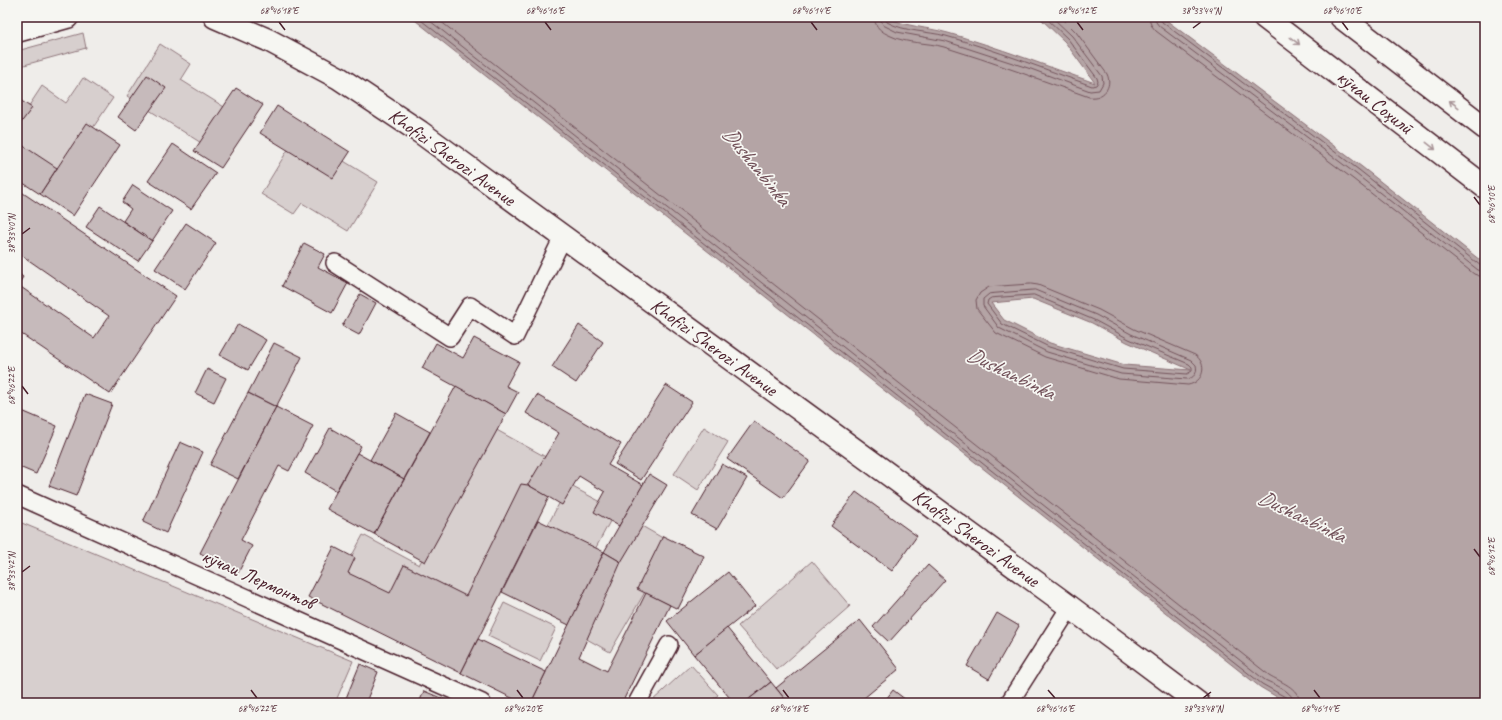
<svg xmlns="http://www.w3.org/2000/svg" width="1502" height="720" font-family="Caveat,sans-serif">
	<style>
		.green { fill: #d7cfce; stroke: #90777c }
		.water { fill: #b4a4a5; stroke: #8a6f74; fill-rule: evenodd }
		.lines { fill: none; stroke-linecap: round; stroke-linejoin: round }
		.shore { stroke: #74545c; stroke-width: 1 }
		.building { fill: #c6babb; stroke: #4a1f2b }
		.lane-casing { stroke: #4a1f2b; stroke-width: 20 }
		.secondary-casing { stroke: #4a1f2b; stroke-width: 25 }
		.lane { stroke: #f6f6f2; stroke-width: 17 }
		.secondary { stroke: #f6f6f2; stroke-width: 22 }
		.oneway { stroke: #a99598 }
		.ticks { fill: none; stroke: #4a1f2b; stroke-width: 1.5 }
		.labels { text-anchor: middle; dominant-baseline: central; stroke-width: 3.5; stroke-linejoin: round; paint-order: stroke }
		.street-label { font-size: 20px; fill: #4a1f2b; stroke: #f6f6f2 }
		.water-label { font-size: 21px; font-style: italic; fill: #6f4e56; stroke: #f6f6f2 }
		.neatline { fill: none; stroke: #4a1f2b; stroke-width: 1.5 }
		.ticks-label { font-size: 10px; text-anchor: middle; fill: #4a1f2b }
	</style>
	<rect width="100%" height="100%" fill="#efedea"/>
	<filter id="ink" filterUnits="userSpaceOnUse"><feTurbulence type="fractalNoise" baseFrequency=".025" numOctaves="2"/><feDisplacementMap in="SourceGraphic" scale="8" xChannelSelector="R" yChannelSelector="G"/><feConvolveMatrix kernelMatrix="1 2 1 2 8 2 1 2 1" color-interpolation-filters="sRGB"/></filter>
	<g filter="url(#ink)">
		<g class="green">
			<polygon points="83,33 86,48 17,67 17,51"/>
			<polygon points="160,44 191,64 181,80 229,110 206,146 127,96"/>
			<polygon points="83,78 113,98 47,196 17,176 17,124 42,86 66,103"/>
			<polygon points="298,133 378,182 348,231 302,203 294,214 261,194"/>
			<polygon points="704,427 728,442 698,490 674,474"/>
			<polygon points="493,428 553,461 473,610 392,605 340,578 363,535 419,565"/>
			<polygon points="569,485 616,510 592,555 545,530"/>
			<polygon points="17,521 353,661 335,703 17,703"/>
			<polygon points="640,525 673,544 610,652 576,633"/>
			<polygon points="812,561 850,606 777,670 738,626"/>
			<polygon points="504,603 556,628 540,661 488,636"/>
			<polygon points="691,665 718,695 709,703 650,703"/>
		</g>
		<path class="water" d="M411 17H886C907 27 926 27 948 33 998 47 1046 66 1095 83L1065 42 1039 17H1162L1362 167 1485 264V703H1287L1260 687ZM1033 299 1092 323 1127 342 1191 370 1124 365 1050 343 1004 320 991 303Z"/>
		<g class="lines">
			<g class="shore">
				<polyline points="417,17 1262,684 1287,698 1288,703"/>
				<path d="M425 17 1265 680C1275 685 1293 691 1294 703"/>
				<path d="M435 17 1269 675C1280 682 1299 687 1300 703"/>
				<path d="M874 17C875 28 882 32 891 36 907 44 927 42 944 47 993 62 1041 80 1089 97 1103 99 1113 87 1107 74L1076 32 1061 17"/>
				<polyline points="880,17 883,25 897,32 945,41 1031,69 1090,91 1099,90 1103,83 1102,76 1072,36 1052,17"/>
				<path d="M885 17 887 22C905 32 927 31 946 36 996 50 1044 69 1092 86L1096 85 1098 82 1097 78 1068 39 1045 17"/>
				<polyline points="1149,17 1151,25 1156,31 1353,179 1474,274 1485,278"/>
				<polyline points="1155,17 1156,22 1159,26 1356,174 1478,270 1485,272"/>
				<polyline points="1160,17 1162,22 1359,170 1481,266 1485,267"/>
				<path d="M1031 284 1038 285 1099 310 1134 329 1195 355C1208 364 1204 382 1188 385L1119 379 1045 357 996 333 977 309 976 300 980 293 989 287Z"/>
				<path d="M1035 290 1096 315 1131 334 1191 360 1196 365C1198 373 1194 378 1187 379L1121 374 1047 352 999 328 983 306V299L989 294Z"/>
				<polygon points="1034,295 1094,320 1129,339 1189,364 1192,367 1192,371 1187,374 1123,369 1049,347 1002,324 987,304 988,300 991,298"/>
			</g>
		</g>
		<g class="building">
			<polygon points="147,75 166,88 136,130 118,117"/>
			<polygon points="236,88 263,105 221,168 194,151"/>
			<polygon points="17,98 32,108 17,128"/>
			<polygon points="277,106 350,152 333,178 260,133"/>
			<polygon points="87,123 120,145 73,216 40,194"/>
			<polygon points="19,143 57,168 40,194 17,179 17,146"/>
			<polygon points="173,144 216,173 191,209 148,181"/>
			<polygon points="133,185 172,211 152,241 123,221 131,209 122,202"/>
			<polygon points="17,189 176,296 110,394 17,331 17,272 23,277 18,285 94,338 109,316 17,252"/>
			<polygon points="100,206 152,241 138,261 86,227"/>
			<polygon points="186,223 216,243 185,289 155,269"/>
			<polygon points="304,243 325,254 318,267 348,283 332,313 282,286"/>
			<polygon points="360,294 376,303 359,335 342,326"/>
			<polygon points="238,324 266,340 248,370 220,355"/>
			<polygon points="579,325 603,342 576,383 552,367"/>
			<polygon points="474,338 519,362 506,386 518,392 506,414 422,368 436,343 463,358"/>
			<polygon points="274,343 302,357 276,407 248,393"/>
			<polygon points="207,369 226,378 214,402 195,393"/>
			<polygon points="666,385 692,402 641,480 615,464"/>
			<polygon points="456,386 506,414 425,562 374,534"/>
			<polygon points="248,393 276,407 238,479 210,465"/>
			<polygon points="85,394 112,404 76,496 49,486"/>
			<polygon points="537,395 621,444 608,465 643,485 619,526 594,512 605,492 579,476 562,505 528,485 559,433 526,413"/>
			<polygon points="276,407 313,426 289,471 279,466 241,540 252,546 238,573 200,553"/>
			<polygon points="22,411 57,426 36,474 17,466 17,423"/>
			<polygon points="396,413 430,432 404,479 370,460"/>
			<polygon points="754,421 810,461 783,498 727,459"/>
			<polygon points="330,428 361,446 336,491 305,473"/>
			<polygon points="180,442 203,452 166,533 143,522"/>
			<polygon points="357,453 404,479 374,534 327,509"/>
			<polygon points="722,464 747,478 717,529 692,515"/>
			<polygon points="649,474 667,485 621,562 604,552"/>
			<polygon points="521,484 528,485 549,497 461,673 308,597 334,547 355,558 348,573 390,593 404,565 466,596"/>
			<polygon points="856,492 917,536 892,571 831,526"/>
			<polygon points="538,520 604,552 569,625 502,592"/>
			<polygon points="663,536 704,556 678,609 637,589"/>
			<polygon points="604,552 621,562 579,657 607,671 646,593 670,605 622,703 531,703"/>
			<polygon points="928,565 945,580 889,642 873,627"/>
			<polygon points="728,572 755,606 694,655 667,621"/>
			<polygon points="997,613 1019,626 989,679 967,666"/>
			<polygon points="860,620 899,669 858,703 788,703 776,688"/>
			<polygon points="727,628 771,682 744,703 734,703 694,655"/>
			<polygon points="478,639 546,672 531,703 522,703 461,673"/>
			<polygon points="360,664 378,672 366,702 369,703 344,703"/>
			<polygon points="771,682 788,703 744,703"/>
			<polygon points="893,690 910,703 883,703"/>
			<polygon points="424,691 453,703 419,703"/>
		</g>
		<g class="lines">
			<g class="lane-casing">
				<g id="lane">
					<polyline points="335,263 450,337 470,306 515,336 563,237"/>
					<polyline points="17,495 482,703"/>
					<polyline points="637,703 669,645"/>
					<polyline points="1009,703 1070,607"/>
				</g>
			</g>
			<g class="secondary-casing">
				<g id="secondary">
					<polyline points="215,17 268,40 339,78 420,132 1070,607 1198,703"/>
					<polyline points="1264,17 1485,187"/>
					<polyline points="1341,17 1485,128"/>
					<polyline points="17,31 67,17"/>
				</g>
			</g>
			<use href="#lane" class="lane"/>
			<use href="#secondary" class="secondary"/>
		</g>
		<defs><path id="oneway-shaft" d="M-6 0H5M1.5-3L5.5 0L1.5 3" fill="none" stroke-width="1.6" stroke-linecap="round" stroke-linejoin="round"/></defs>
		<g class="oneway">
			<use href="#oneway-shaft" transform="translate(1295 41) rotate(38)"/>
			<use href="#oneway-shaft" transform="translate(1454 104) rotate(-143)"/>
			<use href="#oneway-shaft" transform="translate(1431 146) rotate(38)"/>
		</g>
	</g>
	<path class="ticks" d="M279 22 285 30M545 22 551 30M811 22 817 30M1077 22 1083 30M1342 22 1348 30M1193 28 1201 22M1474 197 1480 205M22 234 30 228M22 386 28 394M1474 549 1480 557M22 572 30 566M251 690 257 698M517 690 523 698M783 690 789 698M1048 690 1055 698M1314 690 1320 698M1203 698 1211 692"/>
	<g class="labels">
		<g class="street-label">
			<text transform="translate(1375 102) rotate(38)">кӯчаи Соҳилӣ</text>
			<text transform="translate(452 157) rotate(36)">Khofizi Sherozi Avenue</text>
			<text transform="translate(714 347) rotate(36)">Khofizi Sherozi Avenue</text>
			<text transform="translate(976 538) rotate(36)">Khofizi Sherozi Avenue</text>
			<text transform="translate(258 579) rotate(24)">кӯчаи Лермонтов</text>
		</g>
		<g class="water-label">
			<text transform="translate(757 166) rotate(51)">Dushanbinka</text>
			<text transform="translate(1011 373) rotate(26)">Dushanbinka</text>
			<text transform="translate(1302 516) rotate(26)">Dushanbinka</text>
		</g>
	</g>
	<rect width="1502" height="720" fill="none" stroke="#f6f6f2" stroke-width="44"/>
	<rect x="22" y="22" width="1458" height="676" class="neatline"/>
	<g class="ticks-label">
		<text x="279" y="14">68°46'18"E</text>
		<text x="545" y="14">68°46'16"E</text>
		<text x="811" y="14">68°46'14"E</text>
		<text x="1077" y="14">68°46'12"E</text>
		<text x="1201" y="14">38°33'44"N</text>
		<text x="1342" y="14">68°46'10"E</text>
		<text transform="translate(1491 205) rotate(-90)" y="4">68°46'10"E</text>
		<text transform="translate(11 234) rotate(-90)" y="4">38°33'40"N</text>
		<text transform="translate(11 386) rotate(-90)" y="4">68°46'22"E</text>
		<text transform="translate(1491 557) rotate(-90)" y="4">68°46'12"E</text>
		<text transform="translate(11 572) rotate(-90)" y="4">38°33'42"N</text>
		<text x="257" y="712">68°46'22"E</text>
		<text x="523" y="712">68°46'20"E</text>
		<text x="789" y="712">68°46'18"E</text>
		<text x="1055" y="712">68°46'16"E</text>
		<text x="1203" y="712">38°33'48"N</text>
		<text x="1320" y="712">68°46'14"E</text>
	</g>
</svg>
